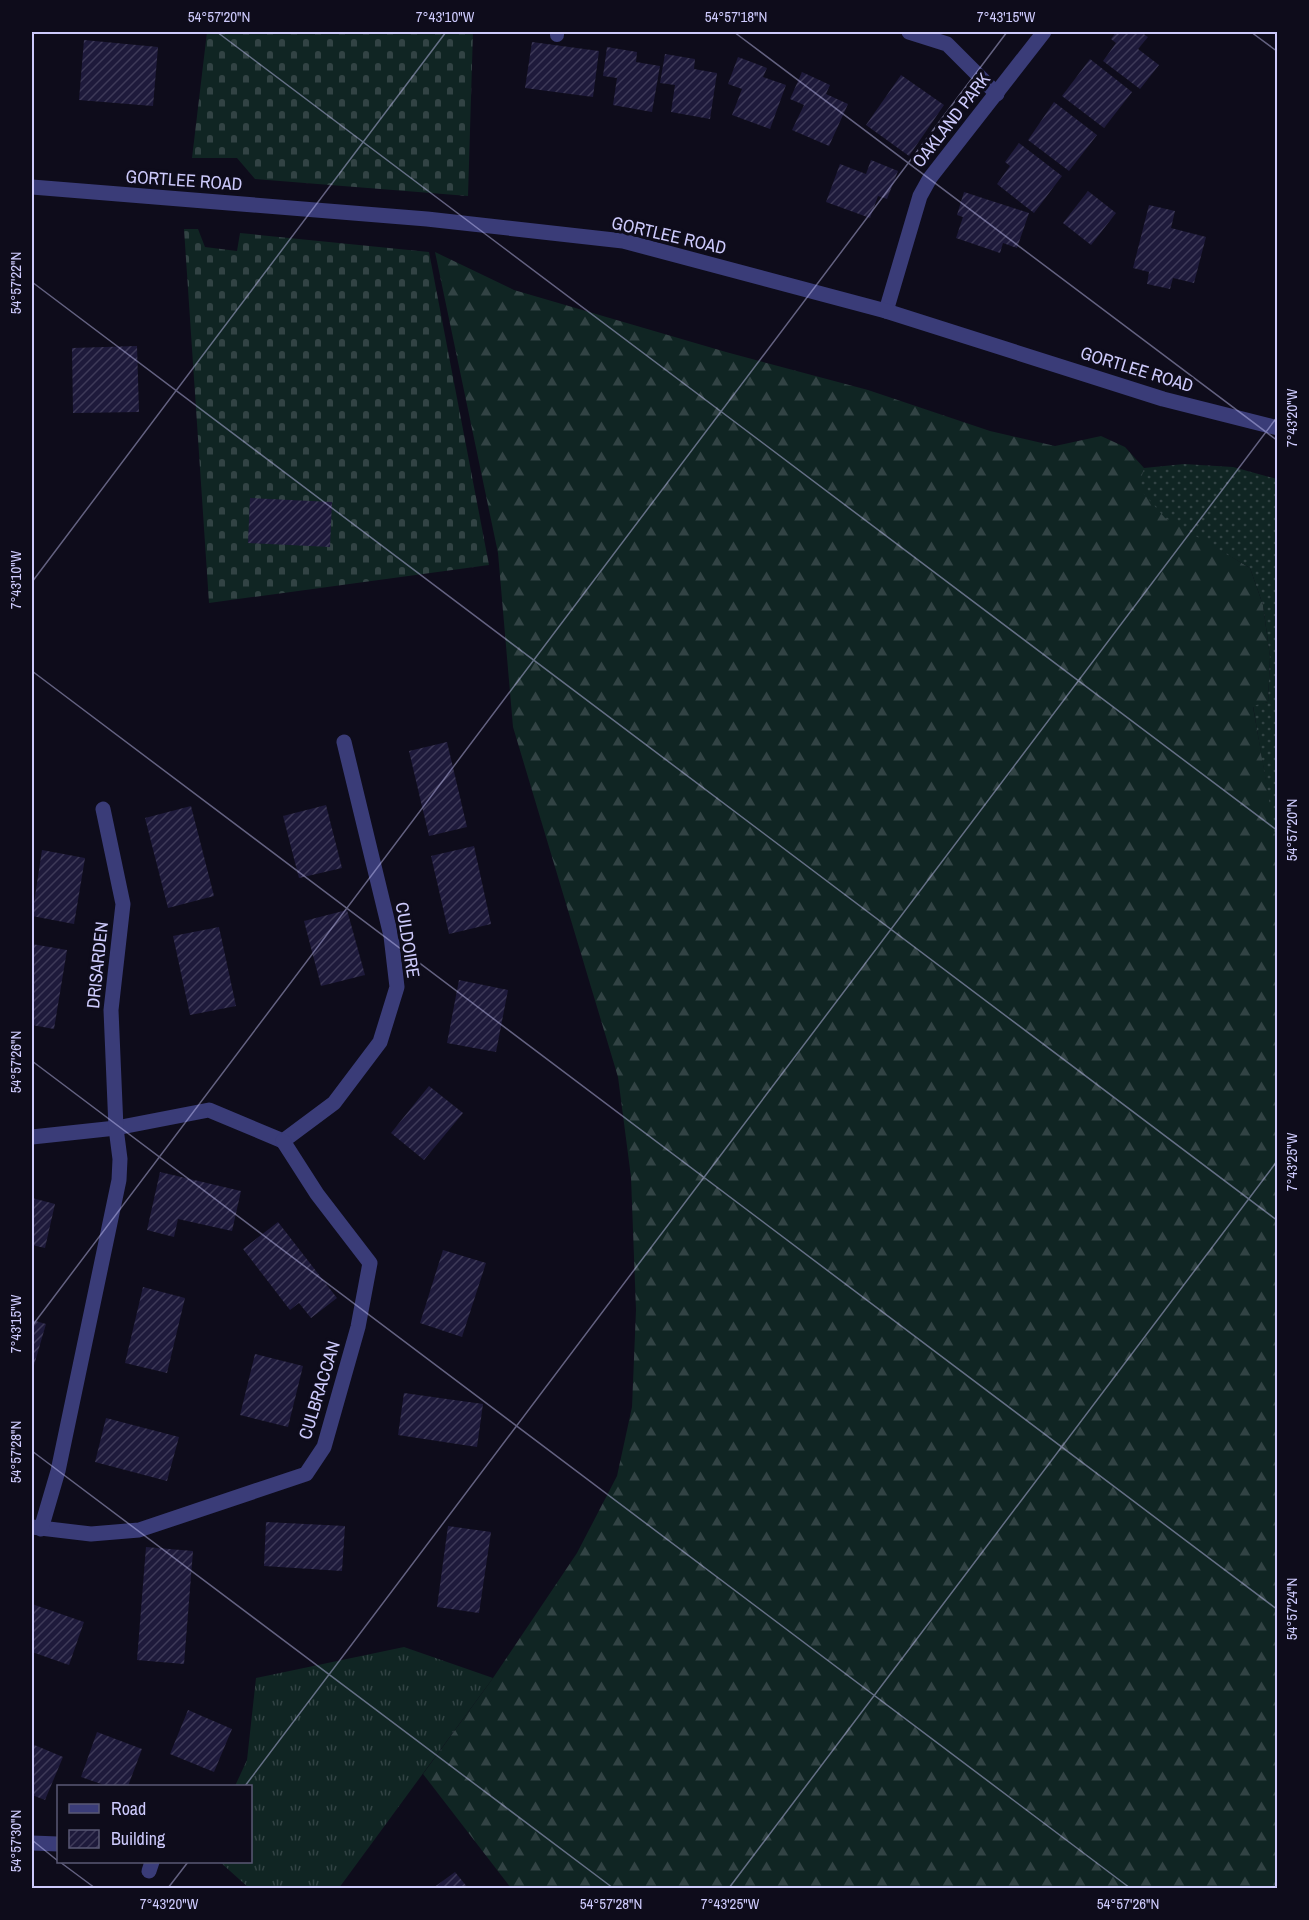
<svg xmlns="http://www.w3.org/2000/svg" width="1309" height="1920" font-family="'Archivo Narrow',sans-serif">
	<style>
		.grass { fill: url(#grass-tufts) }
		.forest { fill: url(#forest-firs) }
		.cemetery { fill: url(#cemetery-stones) }
		.garden { fill: url(#garden-dots) }
		.building { fill: url(#building-hatch) }
		.lines { fill: none; stroke-linecap: round; stroke-linejoin: round }
		.service { stroke: #3a3c78; stroke-width: 14 }
		.minor { stroke: #3a3c78; stroke-width: 15 }
		.tertiary { stroke: #3a3c78; stroke-width: 15 }
		.ticks { fill: none; stroke: #cdcafc; stroke-width: 1.5; stroke-opacity: 0.45 }
		.labels { text-anchor: middle; dominant-baseline: central; stroke-width: 6; stroke-linejoin: round; paint-order: stroke }
		.street-label { font-size: 18px; fill: #cdcafc; stroke: #0e0c1b }
		.neatline { fill: none; stroke: #cdcafc; stroke-width: 2 }
		.ticks-label { font-size: 15px; text-anchor: middle; fill: #cdcafc }
	</style>
	<defs>
		<pattern id="grass-tufts" width="24" height="20" patternUnits="userSpaceOnUse" patternTransform="scale(1.5)"><rect width="24" height="20" fill="#102523"/><path d="M3 7l-1-3M5 7V3M7 7l1-3M15 17l-1-3M17 17v-4M19 17l1-3" fill="none" stroke="#324344"/></pattern>
		<pattern id="forest-firs" width="22" height="20" patternUnits="userSpaceOnUse" patternTransform="scale(1.5)"><rect width="22" height="20" fill="#102523"/><path d="M5 1l3.5 6h-7zM16 11l3.5 6h-7z" fill="#324344"/></pattern>
		<pattern id="cemetery-stones" width="16" height="16" patternUnits="userSpaceOnUse" patternTransform="scale(1.5)"><rect width="16" height="16" fill="#102523"/><path d="M2 7V4a2 2 0 0 1 4 0v3zM10 15v-3a2 2 0 0 1 4 0v3z" fill="#324344"/></pattern>
		<pattern id="garden-dots" width="8" height="8" patternUnits="userSpaceOnUse" patternTransform="scale(1.5)"><rect width="8" height="8" fill="#102523"/><path d="M2 2h.1M6 6h.1" fill="none" stroke="#324344" stroke-width="1.8" stroke-linecap="round"/></pattern>
		<pattern id="building-hatch" width="6" height="6" patternUnits="userSpaceOnUse" patternTransform="scale(1.5)"><rect width="6" height="6" fill="#1e1a3b"/><path d="M-1 1l2-2M0 6l6-6M5 7l2-2" fill="none" stroke="#3e3a58"/></pattern>
	</defs>
	<rect width="100%" height="100%" fill="#0e0c1b"/>
	<polygon class="grass" points="404,1647 493,1678 339,1888 249,1888 220,1862 250,1862 250,1786 235,1786 247,1760 256,1678"/>
	<polygon class="forest" points="435,252 514,290 726,352 868,390 990,431 1055,446 1101,436 1125,447 1144,468 1140,488 1212,545 1250,568 1263,605 1270,657 1268,702 1253,707 1278,847 1277,1888 511,1888 423,1774 493,1678 577,1553 617,1476 632,1407 636,1310 631,1177 618,1077 513,727 498,553"/>
	<g class="cemetery">
		<polygon points="207,32 473,32 468,196 255,179 237,158 192,158"/>
		<polygon points="184,229 198,229 205,247 237,251 240,233 429,252 489,565 209,603"/>
	</g>
	<polygon class="garden" points="1184,464 1233,467 1277,479 1277,847 1253,706 1268,702 1270,657 1263,605 1250,568 1165,518 1139,488 1144,468"/>
	<g class="building">
		<polygon points="1116,32 1141,32 1148,37 1138,49 1159,65 1140,89 1103,61 1116,43 1111,39"/>
		<polygon points="84,40 158,47 153,106 79,100"/>
		<polygon points="532,42 599,51 593,97 525,88"/>
		<polygon points="607,47 637,52 636,62 660,66 652,112 613,105 617,78 603,76"/>
		<polygon points="665,54 695,59 694,69 717,73 710,119 671,112 675,85 660,83"/>
		<polygon points="738,57 767,68 763,77 786,85 770,129 732,115 742,89 728,84"/>
		<polygon points="1090,59 1132,92 1104,128 1062,96"/>
		<polygon points="802,72 830,85 826,94 848,104 829,146 792,130 804,105 790,99"/>
		<polygon points="901,75 944,105 909,156 866,125"/>
		<polygon points="1054,102 1097,135 1069,171 1028,140"/>
		<polygon points="1019,143 1062,176 1034,213 997,184 1010,166 1005,162"/>
		<polygon points="871,160 898,171 887,199 878,196 870,218 826,202 840,164 866,174"/>
		<polygon points="1088,191 1116,213 1091,245 1063,223"/>
		<polygon points="964,192 1029,213 1017,248 1003,243 1000,253 956,238 963,217 957,215"/>
		<polygon points="1149,205 1175,211 1171,228 1206,237 1194,283 1173,278 1170,289 1147,284 1149,272 1133,268"/>
		<polygon points="137,346 139,412 73,413 72,348"/>
		<polygon points="250,498 332,502 330,547 248,543"/>
		<polygon points="447,742 467,827 429,836 409,751"/>
		<polygon points="326,805 342,868 299,878 283,816"/>
		<polygon points="191,806 214,896 168,908 145,818"/>
		<polygon points="474,846 491,924 449,934 431,856"/>
		<polygon points="42,850 85,858 74,924 32,916"/>
		<polygon points="347,910 365,975 321,986 304,921"/>
		<polygon points="219,927 236,1006 190,1015 173,936"/>
		<polygon points="32,944 67,950 54,1029 32,1025"/>
		<polygon points="459,980 508,990 496,1052 447,1043"/>
		<polygon points="429,1086 463,1113 424,1160 391,1133"/>
		<polygon points="160,1172 241,1191 232,1231 178,1219 174,1237 147,1230"/>
		<polygon points="32,1198 55,1204 45,1248 32,1245"/>
		<polygon points="278,1222 337,1298 311,1318 299,1303 290,1310 243,1249"/>
		<polygon points="443,1250 486,1263 462,1337 420,1323"/>
		<polygon points="143,1287 185,1298 167,1373 125,1363"/>
		<polygon points="32,1320 46,1324 32,1372"/>
		<polygon points="255,1354 303,1366 288,1427 240,1415"/>
		<polygon points="404,1393 483,1404 477,1447 398,1435"/>
		<polygon points="106,1418 179,1437 167,1481 95,1462"/>
		<polygon points="266,1522 345,1526 342,1571 264,1566"/>
		<polygon points="448,1526 491,1532 479,1613 437,1607"/>
		<polygon points="146,1547 193,1551 184,1664 137,1660"/>
		<polygon points="32,1604 84,1622 69,1665 32,1652"/>
		<polygon points="188,1710 232,1729 214,1772 170,1754"/>
		<polygon points="97,1732 142,1749 128,1786 107,1786 81,1777"/>
		<polygon points="32,1744 63,1757 45,1800 32,1795"/>
		<polygon points="455,1872 468,1888 433,1888"/>
	</g>
	<g class="lines">
		<polyline class="service" points="557,35 557,32"/>
		<g class="minor">
			<polyline points="909,32 947,44 997,94"/>
			<polyline points="886,311 920,196 930,178 1044,32"/>
			<polyline points="32,1137 116,1128 209,1110 283,1141"/>
			<polyline points="283,1141 334,1103 380,1042 397,987 391,936 344,742"/>
			<polyline points="32,1527 91,1534 139,1530 306,1474 324,1447 358,1327 370,1263 317,1194 283,1141"/>
			<polyline points="41,1529 58,1471 119,1180 120,1159 116,1128 111,1010 123,904 103,809"/>
			<polyline points="32,1843 58,1844"/>
			<polyline points="149,1871 152,1862"/>
		</g>
		<polyline class="tertiary" points="32,187 427,219 623,241 886,311 1163,399 1278,428"/>
	</g>
	<path class="ticks" d="M217 32 1278 831M734 32 1278 441M1251 32 1278 52M32 282 1278 1221M32 582 446 32M32 671 1278 1610M32 1061 1130 1888M32 1326 1007 32M32 1451 613 1888M245 1786 1278 416M32 1840 58 1861M60 1862 95 1888M168 1888 188 1862M729 1888 1278 1160"/>
	<g class="labels">
		<g class="street-label">
			<text transform="translate(951 120) rotate(-52)">OAKLAND PARK</text>
			<text transform="translate(184 180) rotate(4)">GORTLEE ROAD</text>
			<text transform="translate(669 235) rotate(13)">GORTLEE ROAD</text>
			<text transform="translate(1137 369) rotate(17)">GORTLEE ROAD</text>
			<text transform="translate(408 940) rotate(81)">CULDOIRE</text>
			<text transform="translate(97 965) rotate(-84)">DRISARDEN</text>
			<text transform="translate(319 1390) rotate(-73)">CULBRACCAN</text>
		</g>
	</g>
	<rect width="1309" height="1920" fill="none" stroke="#0e0c1b" stroke-width="66"/>
	<rect x="57" y="1785" width="195" height="78" fill="#0e0c1b" stroke="#5a5875" stroke-width="1.5"/>
	<rect x="69" y="1804" width="30" height="9" fill="#3a3c78" stroke="#5a5875" stroke-width="1.5"/>
	<text x="111" y="1815" font-size="18" fill="#cdcafc">Road</text>
	<rect x="69" y="1830" width="30" height="18" fill="url(#building-hatch)" stroke="#5a5875" stroke-width="1.5"/>
	<text x="111" y="1845" font-size="18" fill="#cdcafc">Building</text>
	<rect x="33" y="33" width="1243" height="1854" class="neatline"/>
	<g class="ticks-label">
		<text x="219" y="22">54°57'20"N</text>
		<text x="445" y="22">7°43'10"W</text>
		<text x="736" y="22">54°57'18"N</text>
		<text x="1006" y="22">7°43'15"W</text>
		<text transform="translate(16 283) rotate(-90)" y="5">54°57'22"N</text>
		<text transform="translate(1292 418) rotate(-90)" y="5">7°43'20"W</text>
		<text transform="translate(16 580) rotate(-90)" y="5">7°43'10"W</text>
		<text transform="translate(1292 830) rotate(-90)" y="5">54°57'20"N</text>
		<text transform="translate(16 1062) rotate(-90)" y="5">54°57'26"N</text>
		<text transform="translate(1292 1162) rotate(-90)" y="5">7°43'25"W</text>
		<text transform="translate(16 1324) rotate(-90)" y="5">7°43'15"W</text>
		<text transform="translate(16 1452) rotate(-90)" y="5">54°57'28"N</text>
		<text transform="translate(1292 1609) rotate(-90)" y="5">54°57'24"N</text>
		<text transform="translate(16 1841) rotate(-90)" y="5">54°57'30"N</text>
		<text x="169" y="1909">7°43'20"W</text>
		<text x="611" y="1909">54°57'28"N</text>
		<text x="730" y="1909">7°43'25"W</text>
		<text x="1128" y="1909">54°57'26"N</text>
	</g>
</svg>
